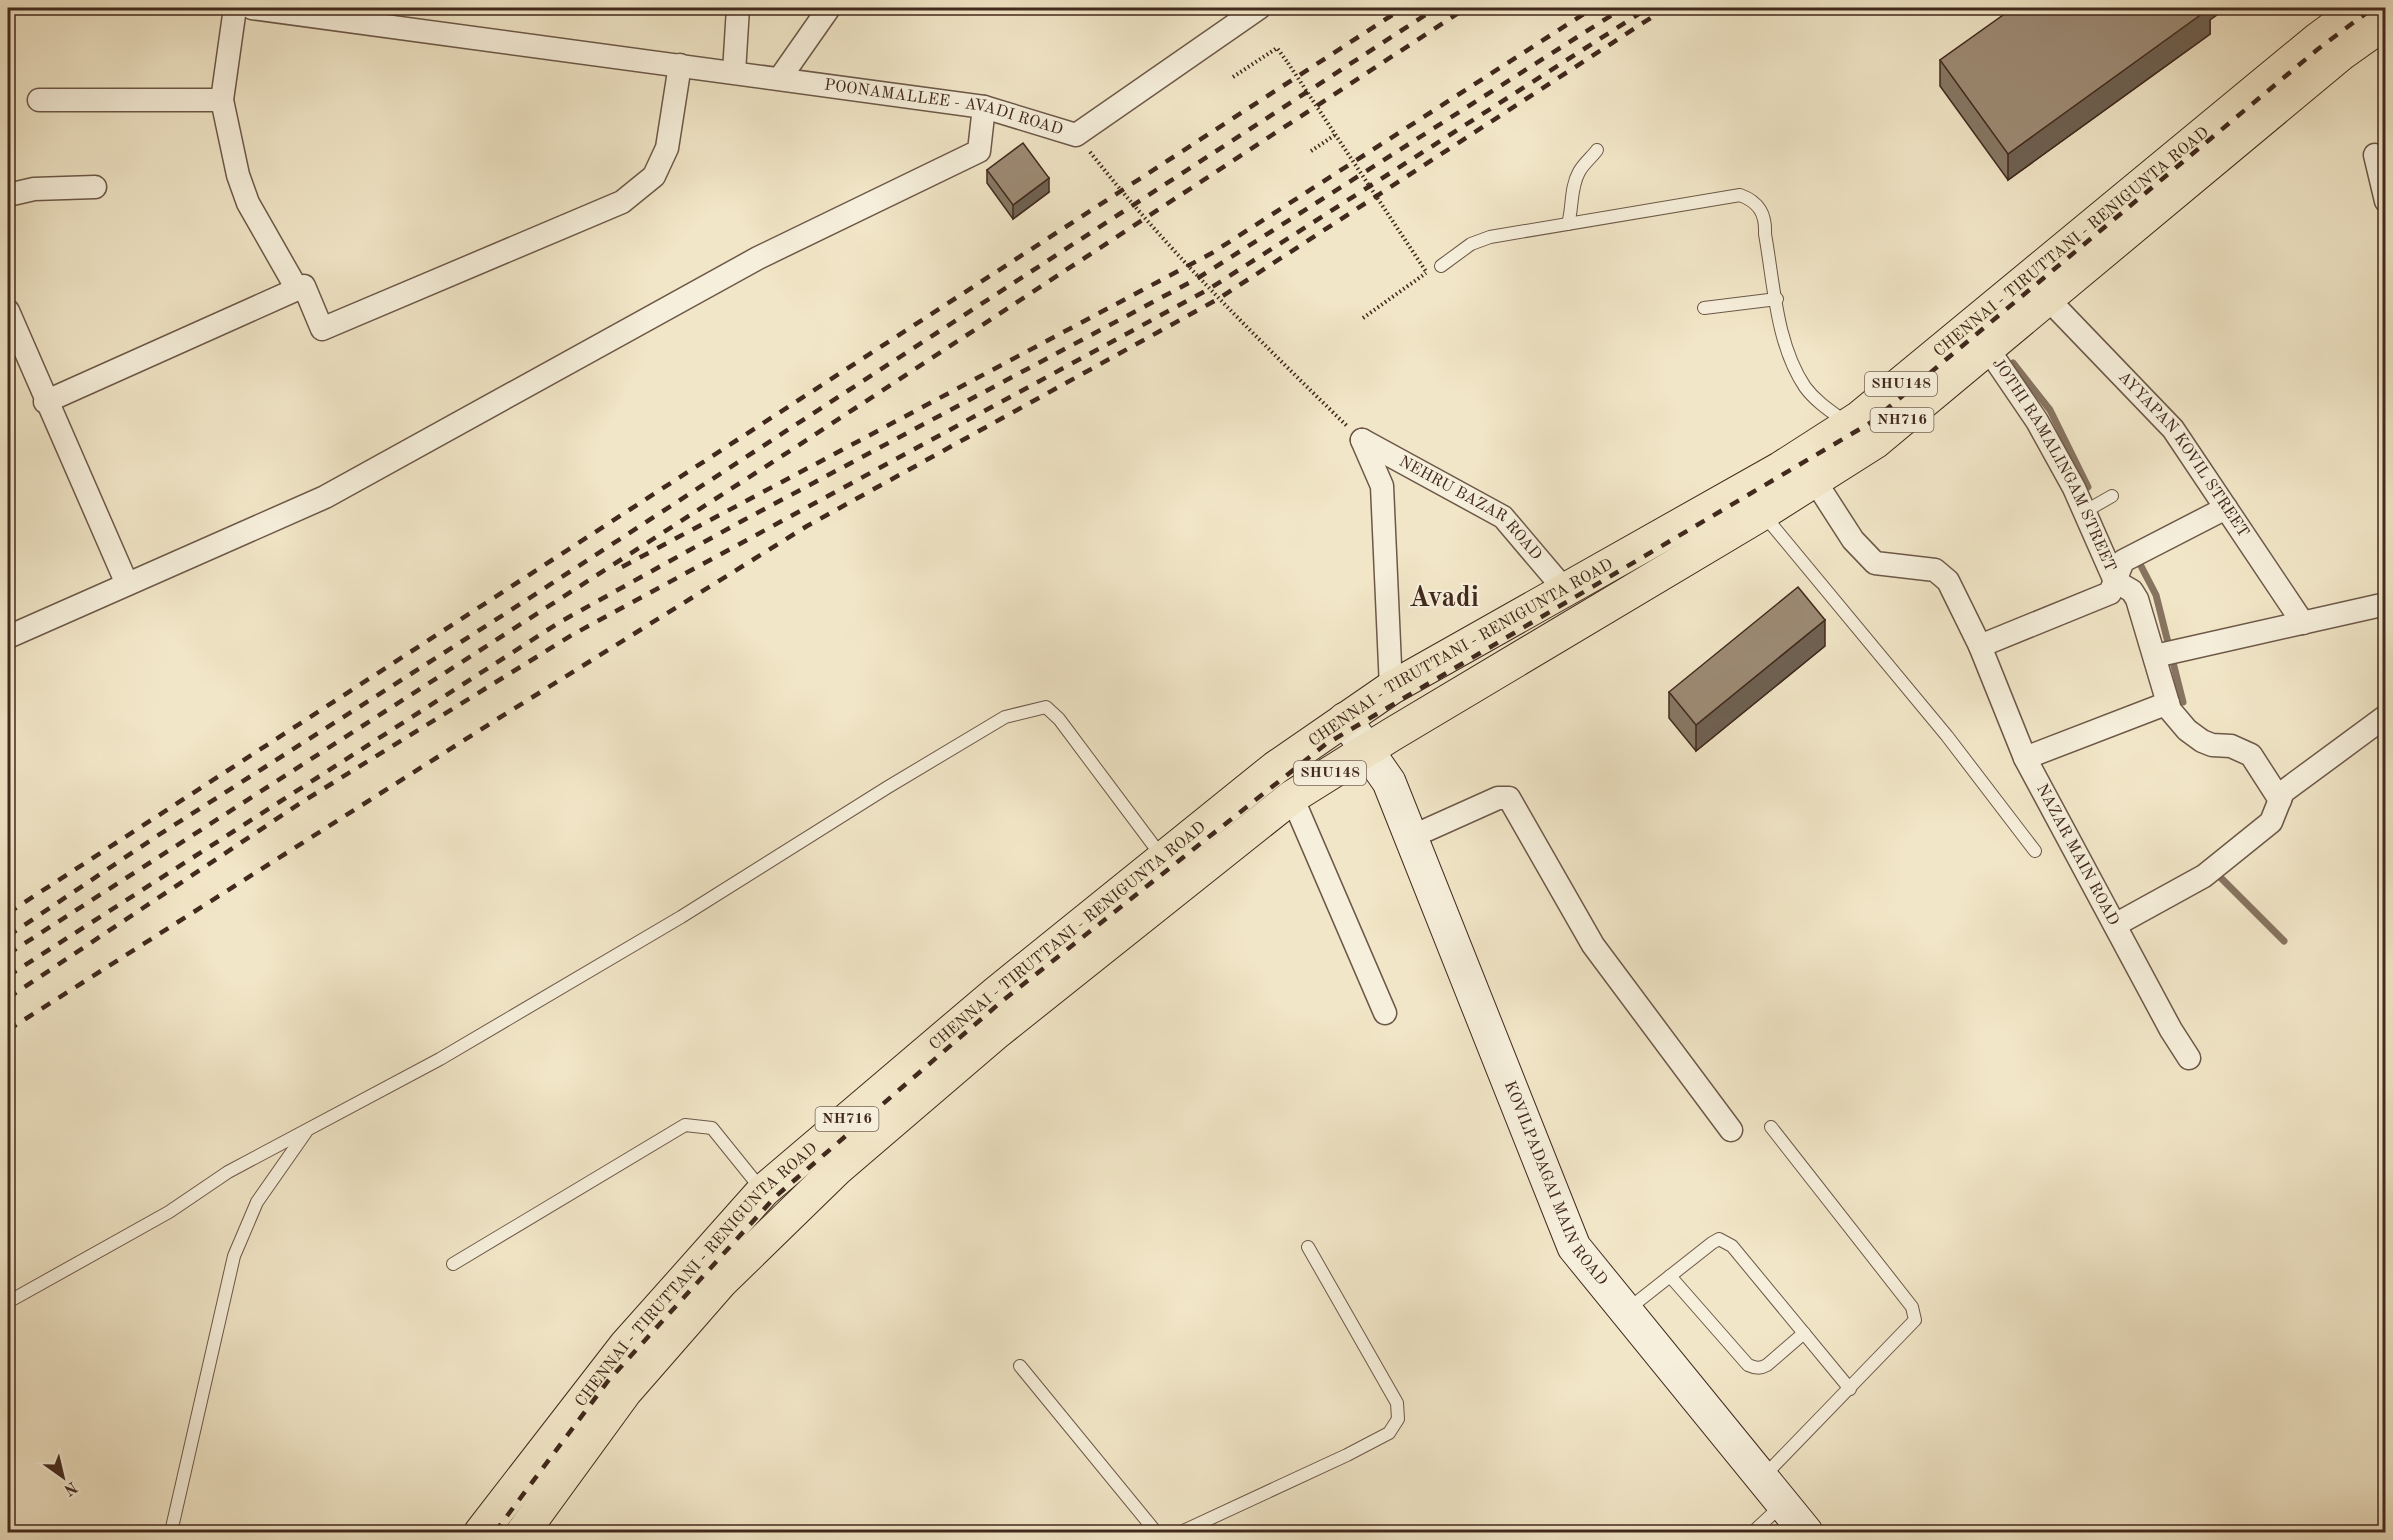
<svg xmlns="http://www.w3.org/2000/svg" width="2393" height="1540" font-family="'Old Standard TT',serif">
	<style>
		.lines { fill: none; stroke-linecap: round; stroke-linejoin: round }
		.stream { stroke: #877460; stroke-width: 7 }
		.service-casing { stroke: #6d5848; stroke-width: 14 }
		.minor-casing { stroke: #6d5848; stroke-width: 25 }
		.secondary-casing { stroke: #41291d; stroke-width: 35 }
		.trunk-casing { stroke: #41291d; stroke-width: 35 }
		.path { stroke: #41291d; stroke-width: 4; stroke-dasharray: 1.5 3; stroke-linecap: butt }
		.service { stroke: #f6efdb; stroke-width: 12 }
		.minor { stroke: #f6efdb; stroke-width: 22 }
		.secondary { stroke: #f6efdb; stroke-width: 33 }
		.trunk { stroke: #f1e6c7; stroke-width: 33 }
		.rail { stroke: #41291d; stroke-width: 4.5; stroke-dasharray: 10 10; stroke-linecap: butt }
		.path-bridge { stroke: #41291d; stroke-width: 4; stroke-dasharray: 1.5 3; stroke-linecap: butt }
		.wall { fill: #877865; stroke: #41291d; stroke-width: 1.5 }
		.shaded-wall { fill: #6e6152; stroke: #41291d; stroke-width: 1.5 }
		.building { fill: #9d8b75; stroke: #41291d; stroke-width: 1.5 }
		.labels { text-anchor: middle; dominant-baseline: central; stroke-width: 4.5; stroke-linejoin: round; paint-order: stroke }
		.shield { fill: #f6efdb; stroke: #776456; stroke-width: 1.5 }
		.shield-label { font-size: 15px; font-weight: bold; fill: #41291d }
		.street-label { font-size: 16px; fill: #41291d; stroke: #f6efdb }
		.town-label { font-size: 28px; font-weight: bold; fill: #41291d; stroke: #f6efdb }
	</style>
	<rect width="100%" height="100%" fill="#f1e6c7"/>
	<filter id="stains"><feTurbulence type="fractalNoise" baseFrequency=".00333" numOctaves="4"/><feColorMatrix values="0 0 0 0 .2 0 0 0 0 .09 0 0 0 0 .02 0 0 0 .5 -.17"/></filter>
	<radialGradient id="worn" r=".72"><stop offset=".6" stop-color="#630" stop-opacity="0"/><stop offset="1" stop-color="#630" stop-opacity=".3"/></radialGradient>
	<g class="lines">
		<g class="stream">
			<polyline points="2013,363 2050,410 2088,487"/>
			<polyline points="2141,566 2156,595 2183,702"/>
			<polyline points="2221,878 2284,941"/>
		</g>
		<g class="service-casing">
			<g id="service">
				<path d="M1568 224C1573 207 1570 188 1579 172 1583 164 1592 157 1597 150"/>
				<path d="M1441 266 1471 244 1490 237 1740 195C1759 202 1766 214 1765 234 1774 284 1776 344 1805 387 1816 402 1832 412 1847 423"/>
				<polyline points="1704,308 1777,299"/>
				<polyline points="2084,512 2112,496"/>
				<polyline points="1763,514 1947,736 2035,851"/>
				<polyline points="453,1264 685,1125 712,1128 762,1190"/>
				<path d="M1670 1276 1748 1365C1755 1368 1760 1369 1767 1365L1804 1333"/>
				<polyline points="8,1302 169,1212 228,1172 440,1059 681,917 888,787 1005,717 1046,707 1059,719 1163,858"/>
				<polyline points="1627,1310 1712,1243 1719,1239 1732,1246 1850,1389"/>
				<polyline points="1020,1366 1156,1532"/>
				<polyline points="1762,1478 1915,1320 1912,1307 1771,1127"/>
				<polyline points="171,1532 234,1256 257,1202 306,1132"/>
				<polyline points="1181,1532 1347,1455 1389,1433 1398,1419 1397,1403 1308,1247"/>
				<polyline points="1753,1532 1782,1505"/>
			</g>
		</g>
		<g class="minor-casing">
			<g id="minor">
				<polyline points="235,8 222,100 238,175 248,203 297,289"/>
				<path id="s1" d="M252 8 984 107 1076 135 1259 8"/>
				<polyline points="734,72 738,8"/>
				<polyline points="780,78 829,8"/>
				<polyline points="39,100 222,100"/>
				<polyline points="2375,155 2386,201"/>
				<polyline points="8,195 34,189 95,187"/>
				<path id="s2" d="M2048 299 2173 429 2303 623"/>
				<polyline points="8,311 127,584"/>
				<path id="s3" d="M1988 349 2037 421 2074 488 2115 581 2132 591 2137 599 2170 710 2187 730 2202 741 2212 745 2231 746 2251 755 2280 800"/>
				<polyline points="45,402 304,286 322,329 622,202 654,176 667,148 680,65"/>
				<path id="s4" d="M1362 440 1503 517 1565 590"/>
				<polyline points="1362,440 1382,486 1391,688"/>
				<polyline points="1815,481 1853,540 1875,563 1935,570 1948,581 1980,646"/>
				<polyline points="8,637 325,497 758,258 979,151 984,107"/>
				<polyline points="2155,656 2386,604"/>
				<polyline points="2025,758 2168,703"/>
				<polyline points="1292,797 1385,1013"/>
				<polyline points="1411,837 1498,798 1509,798 1593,945 1731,1130"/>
				<polyline points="2115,925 2204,876 2271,822 2283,792 2386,716"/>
				<polyline points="2189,1058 2171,1030 2025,758 1980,646 2110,593 2123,561 2226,508"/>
			</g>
		</g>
		<g class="secondary-casing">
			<g id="secondary">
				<path id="s5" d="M1345 719 1389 782 1574 1247 1806 1532"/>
			</g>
		</g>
		<g class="trunk-casing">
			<g id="trunk">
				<path id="s6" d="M481 1532 625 1346 763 1191 996 993 1275 768 1391 688 1781 468 1859 418 2318 39 2360 8"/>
				<polyline points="523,1532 625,1392 721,1282 837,1169 997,1032 1292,797 1391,735 1763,513 1875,442 2341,54 2386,22"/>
			</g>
		</g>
		<g class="path">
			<polyline points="1233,77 1277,48 1288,63"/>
			<polyline points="1311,151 1335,135"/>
			<path d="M1090 152C1168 251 1257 338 1347 426"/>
			<polyline points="1363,318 1426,273"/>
		</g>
		<use href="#service" class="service"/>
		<use href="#minor" class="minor"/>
		<use href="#secondary" class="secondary"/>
		<use href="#trunk" class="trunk"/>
		<g class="rail">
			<polyline points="622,567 1212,253 1593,8"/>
			<polyline points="8,913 1403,8"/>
			<polyline points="8,936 157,836 511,610 1436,8"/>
			<polyline points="8,954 796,447 1466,8"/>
			<polyline points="8,976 560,622 742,521 1198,278 1623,8"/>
			<polyline points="8,998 302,802 572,635 1209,289 1648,8"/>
			<polyline points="8,1030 499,718 807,526 1218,299 1666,8"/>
			<polyline points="495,1532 608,1381 775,1197 1001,1002 1326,744 1870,423 2318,49 2373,8"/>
		</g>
		<polyline class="path-bridge" points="1288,63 1427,273"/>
	</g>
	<g class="wall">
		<polygon points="2210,20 2210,34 2008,180 1940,86 1940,60"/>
		<polygon points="987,170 1049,192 1013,219 987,183"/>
		<polygon points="1825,646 1696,751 1669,718 1669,692"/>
	</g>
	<g class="shaded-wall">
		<polygon points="2203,8 2227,8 2210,20 2210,34 2008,180 2008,154"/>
		<polygon points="1049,178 1049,192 1013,219 1013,205"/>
		<polygon points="1825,620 1825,646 1696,751 1696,725"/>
	</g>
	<g class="building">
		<polygon points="2013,8 2210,8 2008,154 1940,60"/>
		<polygon points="1023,143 1049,178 1013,205 987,170"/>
		<polygon points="1798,587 1825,620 1696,725 1669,692"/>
	</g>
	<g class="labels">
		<g class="shield">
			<rect x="1865" y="372" width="72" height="24" rx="4.5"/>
			<rect x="1870.5" y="408" width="63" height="24" rx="4.5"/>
			<rect x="1294" y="761" width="72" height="24" rx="4.5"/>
			<rect x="815.5" y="1107" width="63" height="24" rx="4.5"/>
		</g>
		<g class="shield-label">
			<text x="1901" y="384">SHU148</text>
			<text x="1902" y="420">NH716</text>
			<text x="1330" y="773">SHU148</text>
			<text x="847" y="1119">NH716</text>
		</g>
		<g class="street-label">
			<text stroke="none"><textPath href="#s1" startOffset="699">POONAMALLEE - AVADI ROAD</textPath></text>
			<text stroke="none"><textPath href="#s6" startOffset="2064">CHENNAI - TIRUTTANI - RENIGUNTA ROAD</textPath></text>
			<text stroke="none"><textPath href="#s2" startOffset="207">AYYAPAN KOVIL STREET</textPath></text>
			<text stroke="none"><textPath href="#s3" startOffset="134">JOTHI RAMALINGAM STREET</textPath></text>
			<text stroke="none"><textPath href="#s4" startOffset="129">NEHRU BAZAR ROAD</textPath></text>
			<text stroke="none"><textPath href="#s6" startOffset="1326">CHENNAI - TIRUTTANI - RENIGUNTA ROAD</textPath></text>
			<text transform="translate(2077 855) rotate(62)">NAZAR MAIN ROAD</text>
			<text stroke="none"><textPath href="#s6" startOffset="840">CHENNAI - TIRUTTANI - RENIGUNTA ROAD</textPath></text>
			<text stroke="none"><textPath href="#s5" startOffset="512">KOVILPADAGAI MAIN ROAD</textPath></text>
			<text stroke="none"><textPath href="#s6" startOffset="336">CHENNAI - TIRUTTANI - RENIGUNTA ROAD</textPath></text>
		</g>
		<g class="town-label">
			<text x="1444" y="599">Avadi</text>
		</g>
	</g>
	<rect width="2393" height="1540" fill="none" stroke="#f1e6c7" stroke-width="30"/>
	<rect x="9" y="9" width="2375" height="1522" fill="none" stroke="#41291d" stroke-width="3"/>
	<rect x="15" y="15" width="2363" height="1510" fill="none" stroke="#41291d" stroke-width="1.5"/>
	<g transform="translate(63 1477) rotate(146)" stroke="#f6efdb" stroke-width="4.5" paint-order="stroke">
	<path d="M0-4.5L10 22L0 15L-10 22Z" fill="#41291d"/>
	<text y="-9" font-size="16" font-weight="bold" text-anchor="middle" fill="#41291d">N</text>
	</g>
	<rect width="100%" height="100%" filter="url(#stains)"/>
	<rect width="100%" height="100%" fill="url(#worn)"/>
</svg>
